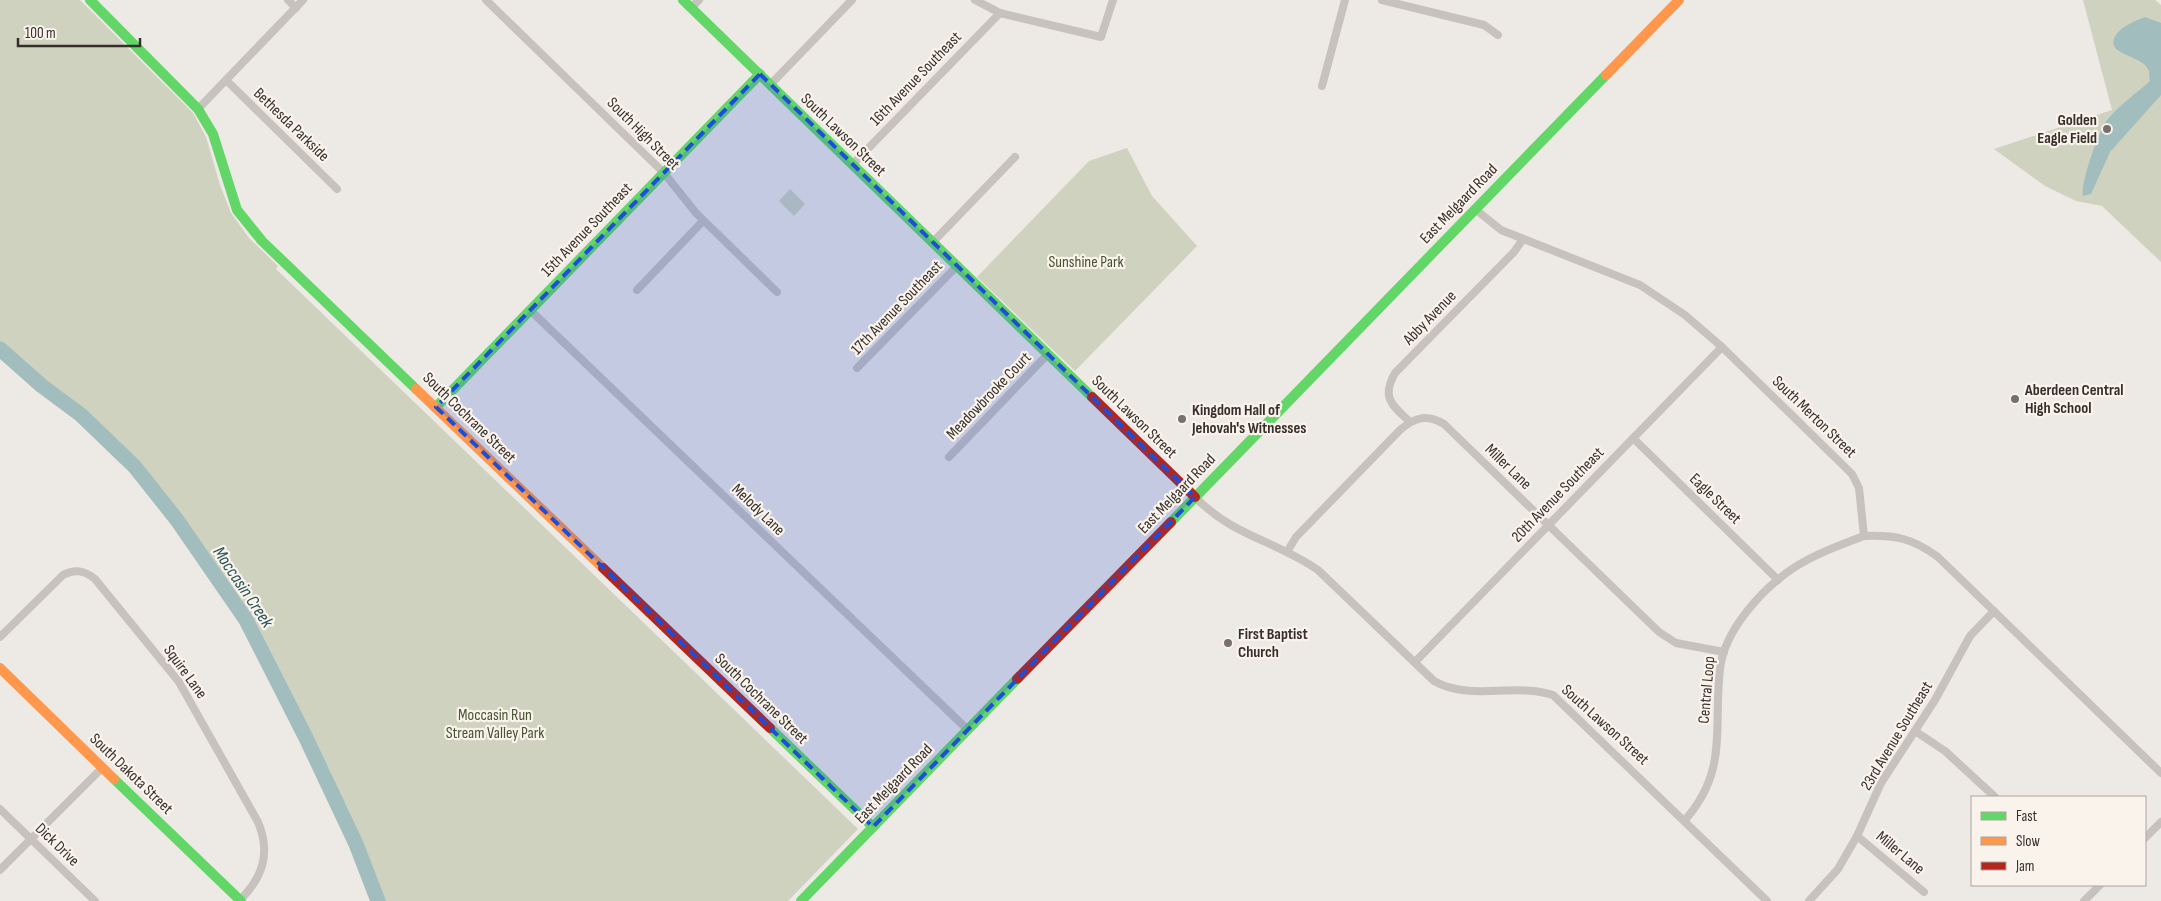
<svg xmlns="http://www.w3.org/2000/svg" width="2161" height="901" font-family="'Sofia Sans Condensed',sans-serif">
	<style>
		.green { fill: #ced2bf }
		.water { fill: #a1bdbd }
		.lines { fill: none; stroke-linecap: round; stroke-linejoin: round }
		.river { stroke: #a1bdbd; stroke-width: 15 }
		.street { stroke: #c7c2bd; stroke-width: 8 }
		.fast { stroke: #63d668; stroke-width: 10 }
		.slow { stroke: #ff974d; stroke-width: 10 }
		.jam { stroke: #b3261e; stroke-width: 10 }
		.marked { fill: #1d4ed8; fill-opacity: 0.2; stroke: #1d4ed8; stroke-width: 4; stroke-dasharray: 10 6; stroke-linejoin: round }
		.poi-dot { fill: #77706c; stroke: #f9f3ec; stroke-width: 2 }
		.labels { text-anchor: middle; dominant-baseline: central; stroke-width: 4.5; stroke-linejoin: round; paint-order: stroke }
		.street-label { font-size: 16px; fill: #372f2b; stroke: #f9f3ec }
		.poi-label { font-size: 16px; font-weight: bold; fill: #372f2b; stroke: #f9f3ec; text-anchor: start }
		.park-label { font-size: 16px; fill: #475431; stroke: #f9f3ec }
		.water-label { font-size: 18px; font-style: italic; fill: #245256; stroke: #f9f3ec }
	</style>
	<rect width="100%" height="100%" fill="#ede9e4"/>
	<g class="green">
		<polygon points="0,0 80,0 193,113 206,137 220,185 231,213 249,238 278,266 276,269 858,829 788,901 378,901 356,844 306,738 246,620 177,520 135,467 81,415 42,386 0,349"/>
		<polygon points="2083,0 2155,0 2161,5 2161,262 2102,206 2076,201 2045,186 1994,149 2112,110"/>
		<polygon points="1127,148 1152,196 1197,246 1075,371 977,277 1089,161"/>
		<polygon points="790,189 805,204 794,216 779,201"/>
	</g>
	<path class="water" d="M2145 17 2161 23V95L2110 152 2091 194 2083 196C2080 184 2099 130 2107 120 2119 105 2136 94 2150 81 2149 78 2150 72 2148 69 2142 55 2103 55 2116 35 2122 26 2135 21 2145 17Z"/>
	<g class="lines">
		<polyline class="river" points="0,349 42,386 81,415 135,467 177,520 246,620 306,738 356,844 378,901"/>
		<g class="street">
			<polyline points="288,0 296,8"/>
			<polyline points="486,0 664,173 696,213 777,292"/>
			<polyline points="975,0 1000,13 1101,37 1113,0"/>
			<polyline points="1382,0 1484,25 1498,35"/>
			<polyline points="691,8 699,0"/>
			<polyline points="226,80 337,189"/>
			<polyline points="770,85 852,0"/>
			<polyline points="1322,86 1345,0"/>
			<polyline points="198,109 303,0"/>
			<polyline points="852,165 1000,13"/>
			<path d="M1475 209 1501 230 1640 285 1685 315 1722 347 1852 474 1859 488 1864 536C1896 535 1912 538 1938 557L2161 773"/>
			<polyline points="932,243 1015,157"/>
			<polyline points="637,290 703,221"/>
			<polyline points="530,310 968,730"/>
			<polyline points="857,368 957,266"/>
			<path d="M1410 422C1392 405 1381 398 1395 373L1514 252 1523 239"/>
			<polyline points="1633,438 1778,580"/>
			<polyline points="949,457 1048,354"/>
			<path d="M1195 497C1234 537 1275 540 1318 570L1434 681C1471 702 1514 682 1553 695L1767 901"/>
			<path d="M1287 552 1296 537 1400 430C1415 417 1426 414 1444 424L1659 632 1676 643 1724 652"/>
			<path d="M0 637 63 575C75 569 84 570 95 579L179 682 258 822C271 853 263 877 240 900"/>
			<polyline points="1415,662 1722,347"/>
			<polyline points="1915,731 1945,751 1995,797"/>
			<polyline points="0,809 95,901"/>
			<path d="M1685 820C1729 770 1713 728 1720 669 1724 631 1761 590 1792 569 1813 555 1840 545 1864 536"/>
			<polyline points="1857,836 1924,892"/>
			<polyline points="2145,838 2161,822"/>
			<polyline points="0,870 103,767"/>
			<polyline points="1809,901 1838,869 1857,836 1881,783 1935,700 1970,636 1994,611"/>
			<polyline points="2084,901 2100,885"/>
		</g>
		<g class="fast">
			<polyline points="90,0 198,109 213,134 237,210 262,241 416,389"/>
			<polyline points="683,0 1092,397"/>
			<polyline points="436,407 760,74"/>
			<polyline points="1171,522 1606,75"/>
			<polyline points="770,728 873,827"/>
			<polyline points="114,779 241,901"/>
			<polyline points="801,901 1017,679"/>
		</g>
		<g class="slow">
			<polyline points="1606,75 1679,0"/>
			<polyline points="416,389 603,568"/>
			<polyline points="0,668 114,779"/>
		</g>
		<g class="jam">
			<polyline points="1092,397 1195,497"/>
			<polyline points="603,568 770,728"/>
			<polyline points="1017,679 1171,522"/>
		</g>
	</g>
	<path class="marked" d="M760 74 1195 497 873 827 436 407Z"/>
	<g class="poi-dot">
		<circle cx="2107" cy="129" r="5"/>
		<circle cx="2015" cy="399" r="5"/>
		<circle cx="1182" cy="419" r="5"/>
		<circle cx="1228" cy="643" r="5"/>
	</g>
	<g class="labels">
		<g class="street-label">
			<text transform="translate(916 79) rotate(-46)">16th Avenue Southeast</text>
			<text transform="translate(291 125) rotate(44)">Bethesda Parkside</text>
			<text transform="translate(643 134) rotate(45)">South High Street</text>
			<text transform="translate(843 135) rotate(44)">South Lawson Street</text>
			<text transform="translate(1459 204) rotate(-46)">East Melgaard Road</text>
			<text transform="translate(587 230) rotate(-46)">15th Avenue Southeast</text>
			<text transform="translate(897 308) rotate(-46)">17th Avenue Southeast</text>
			<text transform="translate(1430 318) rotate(-46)">Abby Avenue</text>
			<text transform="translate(989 396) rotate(-46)">Meadowbrooke Court</text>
			<text transform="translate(1134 417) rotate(44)">South Lawson Street</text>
			<text transform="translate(1814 417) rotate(44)">South Merton Street</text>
			<text transform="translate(469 418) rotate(44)">South Cochrane Street</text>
			<text transform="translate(1508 467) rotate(44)">Miller Lane</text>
			<text transform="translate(1177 494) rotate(-46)">East Melgaard Road</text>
			<text transform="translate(1558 495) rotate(-46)">20th Avenue Southeast</text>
			<text transform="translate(1715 499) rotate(44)">Eagle Street</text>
			<text transform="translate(758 510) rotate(44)">Melody Lane</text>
			<text transform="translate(185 672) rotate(54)">Squire Lane</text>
			<text transform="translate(1707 690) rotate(-85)">Central Loop</text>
			<text transform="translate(761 699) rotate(44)">South Cochrane Street</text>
			<text transform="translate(1605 725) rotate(42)">South Lawson Street</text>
			<text transform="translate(1897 736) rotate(-59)">23rd Avenue Southeast</text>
			<text transform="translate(131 774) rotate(44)">South Dakota Street</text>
			<text transform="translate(894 784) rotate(-46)">East Melgaard Road</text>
			<text transform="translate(57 845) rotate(44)">Dick Drive</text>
			<text transform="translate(1900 853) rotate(40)">Miller Lane</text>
		</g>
		<g class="poi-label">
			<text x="2097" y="120" text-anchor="end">Golden<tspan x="2097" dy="18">Eagle Field</tspan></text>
			<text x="2025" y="390">Aberdeen Central<tspan x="2025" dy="18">High School</tspan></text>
			<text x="1192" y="410">Kingdom Hall of<tspan x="1192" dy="18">Jehovah's Witnesses</tspan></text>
			<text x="1238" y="634">First Baptist<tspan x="1238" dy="18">Church</tspan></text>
		</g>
		<g class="park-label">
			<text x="1086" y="262">Sunshine Park</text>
			<text x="495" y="715">Moccasin Run<tspan x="495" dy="18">Stream Valley Park</tspan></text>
		</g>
		<g class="water-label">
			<text transform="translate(243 587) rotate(56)">Moccasin Creek</text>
		</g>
	</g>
	<rect x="1971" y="796" width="175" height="90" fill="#f9f3ec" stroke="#aba59f"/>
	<rect x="1981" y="812" width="25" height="8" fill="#63d668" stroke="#aba59f"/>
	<text x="2016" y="821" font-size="15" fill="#372f2b">Fast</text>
	<rect x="1981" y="837" width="25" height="8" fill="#ff974d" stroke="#aba59f"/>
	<text x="2016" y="846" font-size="15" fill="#372f2b">Slow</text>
	<rect x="1981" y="862" width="25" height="8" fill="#b3261e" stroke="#aba59f"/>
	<text x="2016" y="871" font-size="15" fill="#372f2b">Jam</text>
	<path d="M18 38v8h122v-8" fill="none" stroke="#372f2b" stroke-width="2.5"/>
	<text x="25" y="38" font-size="15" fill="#372f2b" stroke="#f9f3ec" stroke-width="4" paint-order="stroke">100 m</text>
</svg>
